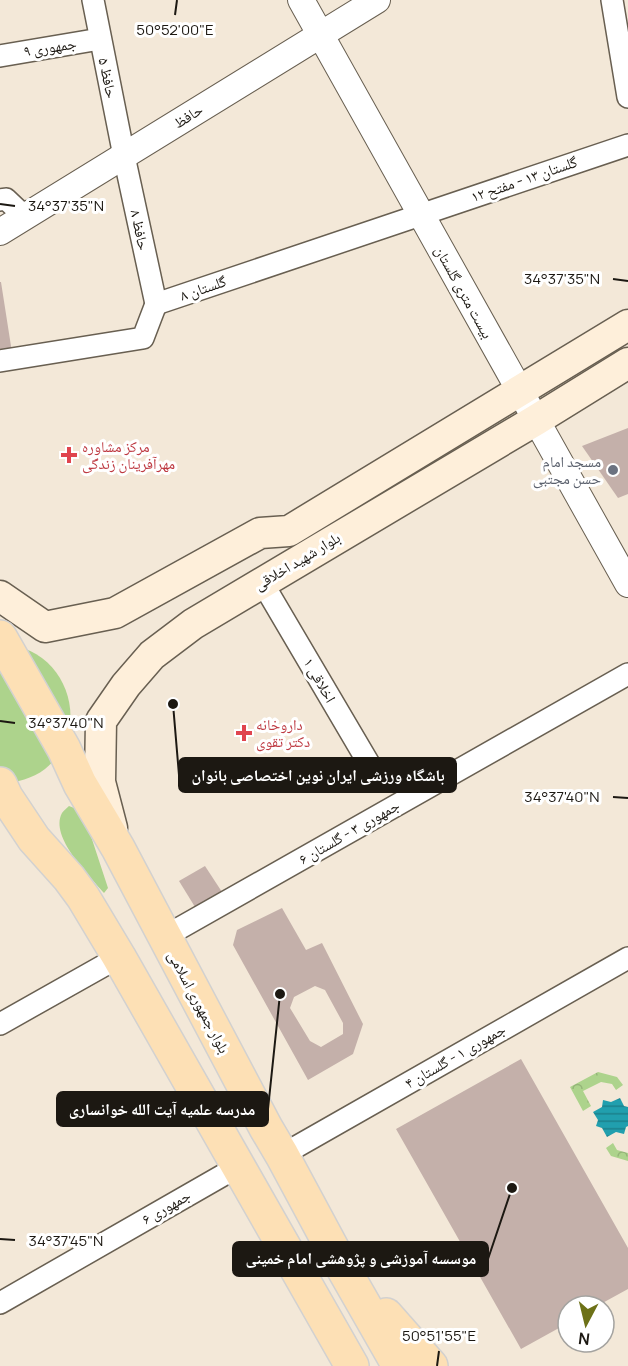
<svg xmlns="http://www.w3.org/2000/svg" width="628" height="1366" font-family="Manrope,'Noto Naskh Arabic',sans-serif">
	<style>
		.grass { fill: #add38c }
		.forest { fill: url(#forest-crowns) }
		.water { fill: url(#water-rules) }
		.building { fill: #c4b0aa; fill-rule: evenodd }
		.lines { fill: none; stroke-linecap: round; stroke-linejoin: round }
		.minor-casing { stroke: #685f51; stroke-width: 24 }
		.tertiary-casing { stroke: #685f51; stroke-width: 28 }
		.secondary-casing { stroke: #685f51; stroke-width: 33 }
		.primary-casing { stroke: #d2d1d0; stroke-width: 36 }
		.minor { stroke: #fff; stroke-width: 21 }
		.tertiary { stroke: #fff; stroke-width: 26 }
		.secondary { stroke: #feefda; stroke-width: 30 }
		.primary { stroke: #fde0b5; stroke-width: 33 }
		.ticks { fill: none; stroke: #1c1812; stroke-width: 2 }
		.health-dot { fill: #e0444e; stroke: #fff; stroke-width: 2 }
		.worship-dot { fill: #6b7280; stroke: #fff; stroke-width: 2 }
		.labels { text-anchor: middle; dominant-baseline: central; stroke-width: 6; stroke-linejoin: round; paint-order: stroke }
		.street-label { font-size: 15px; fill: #1c1812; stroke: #fff }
		.health-label { font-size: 15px; fill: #be3a42; stroke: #fff; text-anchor: start }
		.worship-label { font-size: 15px; fill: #5b616d; stroke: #fff; text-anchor: end }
		.ticks-label { font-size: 15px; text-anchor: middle; fill: #1c1812; stroke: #fff; stroke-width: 6; stroke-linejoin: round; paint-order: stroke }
		.leader { fill: none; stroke: #1c1812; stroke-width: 2 }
		.callout-dot { fill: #1c1812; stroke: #fff; stroke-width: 2 }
		.callout { fill: #1c1812; stroke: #1c1812; stroke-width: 2 }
		.callout-label { font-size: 16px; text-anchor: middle; font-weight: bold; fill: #fff }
	</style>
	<defs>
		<pattern id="forest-crowns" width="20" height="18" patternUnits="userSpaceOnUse" patternTransform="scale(1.5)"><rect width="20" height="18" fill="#add38c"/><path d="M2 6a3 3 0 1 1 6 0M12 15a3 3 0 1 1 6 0" fill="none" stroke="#94b478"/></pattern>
		<pattern id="water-rules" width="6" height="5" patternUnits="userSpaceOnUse" patternTransform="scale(1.5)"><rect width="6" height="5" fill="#219fae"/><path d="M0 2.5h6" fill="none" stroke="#1c818c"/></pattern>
	</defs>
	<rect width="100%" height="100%" fill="#f3e8d8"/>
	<g class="grass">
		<path d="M0 645C65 643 96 728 45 769 32 779 17 782 2 784H0Z"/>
		<path d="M69 806 79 810 85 818 108 888 104 893C90 876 49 837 62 813 64 810 67 808 69 806Z"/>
	</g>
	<g class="forest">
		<polygon points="598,1072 617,1077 623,1085 616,1090 612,1084 601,1082 583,1091 591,1106 583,1111 570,1087"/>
		<polygon points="613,1143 617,1150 628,1153 628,1161 611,1156 606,1148"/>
	</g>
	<polygon class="water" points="620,1098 624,1106 628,1107 628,1126 626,1127 624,1134 616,1132 607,1137 602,1128 596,1126 598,1120 593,1112 602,1107 603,1100 611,1102"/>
	<g class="building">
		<polygon points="0,282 1,282 13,359 0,360"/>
		<polygon points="628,428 628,494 618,498 582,446"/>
		<polygon points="205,866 222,892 195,907 179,881"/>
		<path d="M282 908 306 950 322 943 363 1024 353 1054 308 1080 233 945 237 930ZM315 986 325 990 343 1023V1034L321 1047 310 1041 290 1008 294 997Z"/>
		<polygon points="521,1059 628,1248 628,1289 597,1306 568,1306 568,1323 521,1349 396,1129"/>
	</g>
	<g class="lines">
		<g class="minor-casing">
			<g id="minor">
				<polyline points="93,0 124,156 156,304"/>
				<polyline points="612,0 628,97"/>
				<polyline points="0,56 100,39"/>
				<polyline points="0,200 6,199 25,217"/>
				<polyline points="156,304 628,145"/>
				<polyline points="0,361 143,338 156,304"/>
				<polyline points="262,582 378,779"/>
				<polyline points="164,937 628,674"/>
				<polyline points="0,1024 119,957"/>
				<polyline points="282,1155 628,958"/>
				<polyline points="0,1303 239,1166"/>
			</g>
		</g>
		<g class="tertiary-casing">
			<g id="tertiary">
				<polyline points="301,0 628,584"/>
				<polyline points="0,232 377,0"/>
			</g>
		</g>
		<g class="secondary-casing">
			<g id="secondary">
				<polyline points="0,596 45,627 115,613 260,533 289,531 628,325"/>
				<polyline points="112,828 100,782 101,721 126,685 152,655 193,624 536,420 628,363"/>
			</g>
		</g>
		<g class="primary-casing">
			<g id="primary">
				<polyline points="0,637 64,749 80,784 118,848 266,1128 282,1155 339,1261 399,1366"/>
				<polyline points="0,784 6,797 34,839 69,878 83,897 119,957 352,1366"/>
				<polyline points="386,1315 431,1366"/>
			</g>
		</g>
		<use href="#minor" class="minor"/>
		<use href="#tertiary" class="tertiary"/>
		<use href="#secondary" class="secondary"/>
		<use href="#primary" class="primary"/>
	</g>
	<path class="ticks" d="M175 15 177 0M0 204 15 206M613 279 628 281M0 721 15 723M613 797 628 798M0 1239 15 1240M437 1366 439 1351"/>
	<g class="health-dot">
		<path d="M66 446h6v6h6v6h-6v6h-6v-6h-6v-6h6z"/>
		<path d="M241 724h6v6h6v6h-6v6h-6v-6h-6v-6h6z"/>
	</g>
	<circle class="worship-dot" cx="613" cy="470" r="6"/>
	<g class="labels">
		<g class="street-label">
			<text transform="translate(50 47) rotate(-9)">جمهوری ۹</text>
			<text transform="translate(108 78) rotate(78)">حافظ ۵</text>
			<text transform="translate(188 116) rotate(-32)">حافظ</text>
			<text transform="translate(524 179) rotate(-19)">گلستان ۱۳ - مفتح ۱۲</text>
			<text transform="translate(140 230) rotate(78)">حافظ ۸</text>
			<text transform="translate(203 288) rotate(-19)">گلستان ۸</text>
			<text transform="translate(464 292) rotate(61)">بیست متری گلستان</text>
			<text transform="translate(297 561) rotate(-31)">بلوار شهید اخلاقی</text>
			<text transform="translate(320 680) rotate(60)">اخلاقی ۱</text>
			<text transform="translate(349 832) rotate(-30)">جمهوری ۳ - گلستان ۶</text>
			<text transform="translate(199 1002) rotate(62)">بلوار جمهوری اسلامی</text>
			<text transform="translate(455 1056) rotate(-30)">جمهوری ۱ - گلستان ۴</text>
			<text transform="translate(166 1207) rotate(-30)">جمهوری ۶</text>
		</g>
		<g class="health-label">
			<text x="82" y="446">مرکز مشاوره<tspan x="82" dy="17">مهرآفرینان زندگی</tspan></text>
			<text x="256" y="724">داروخانه<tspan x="256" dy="17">دکتر تقوی</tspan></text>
		</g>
		<g class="worship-label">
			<text x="601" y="461">مسجد امام<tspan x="601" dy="17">حسن مجتبی</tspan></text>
		</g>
	</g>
	<g class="ticks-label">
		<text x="175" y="35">50°52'00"E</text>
		<text x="66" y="211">34°37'35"N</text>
		<text x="562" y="284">34°37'35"N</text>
		<text x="66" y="728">34°37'40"N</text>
		<text x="562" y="802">34°37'40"N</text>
		<text x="66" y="1246">34°37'45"N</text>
		<text x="439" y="1341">50°51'55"E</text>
	</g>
	<path class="leader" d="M173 704L179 775M280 994L268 1109M512 1188L488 1259"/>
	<g class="callout-dot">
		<circle cx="173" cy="704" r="6"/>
		<circle cx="280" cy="994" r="6"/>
		<circle cx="512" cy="1188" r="6"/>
	</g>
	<g class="callout">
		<rect x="179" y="758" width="277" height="34" rx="6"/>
		<rect x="57" y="1092" width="211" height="34" rx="6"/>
		<rect x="233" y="1242" width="255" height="34" rx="6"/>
	</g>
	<g class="callout-label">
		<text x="318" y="781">باشگاه ورزشی ایران نوین اختصاصی بانوان</text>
		<text x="162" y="1115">مدرسه علمیه آیت الله خوانساری</text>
		<text x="361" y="1264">موسسه آموزشی و پژوهشی امام خمینی</text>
	</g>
	<g transform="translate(586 1324) rotate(187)"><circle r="28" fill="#ffffff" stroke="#a4a3a0" stroke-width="1.5"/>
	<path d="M0-4.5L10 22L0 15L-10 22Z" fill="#6d7117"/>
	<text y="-9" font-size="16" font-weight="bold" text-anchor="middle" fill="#1c1812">N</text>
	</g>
</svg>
